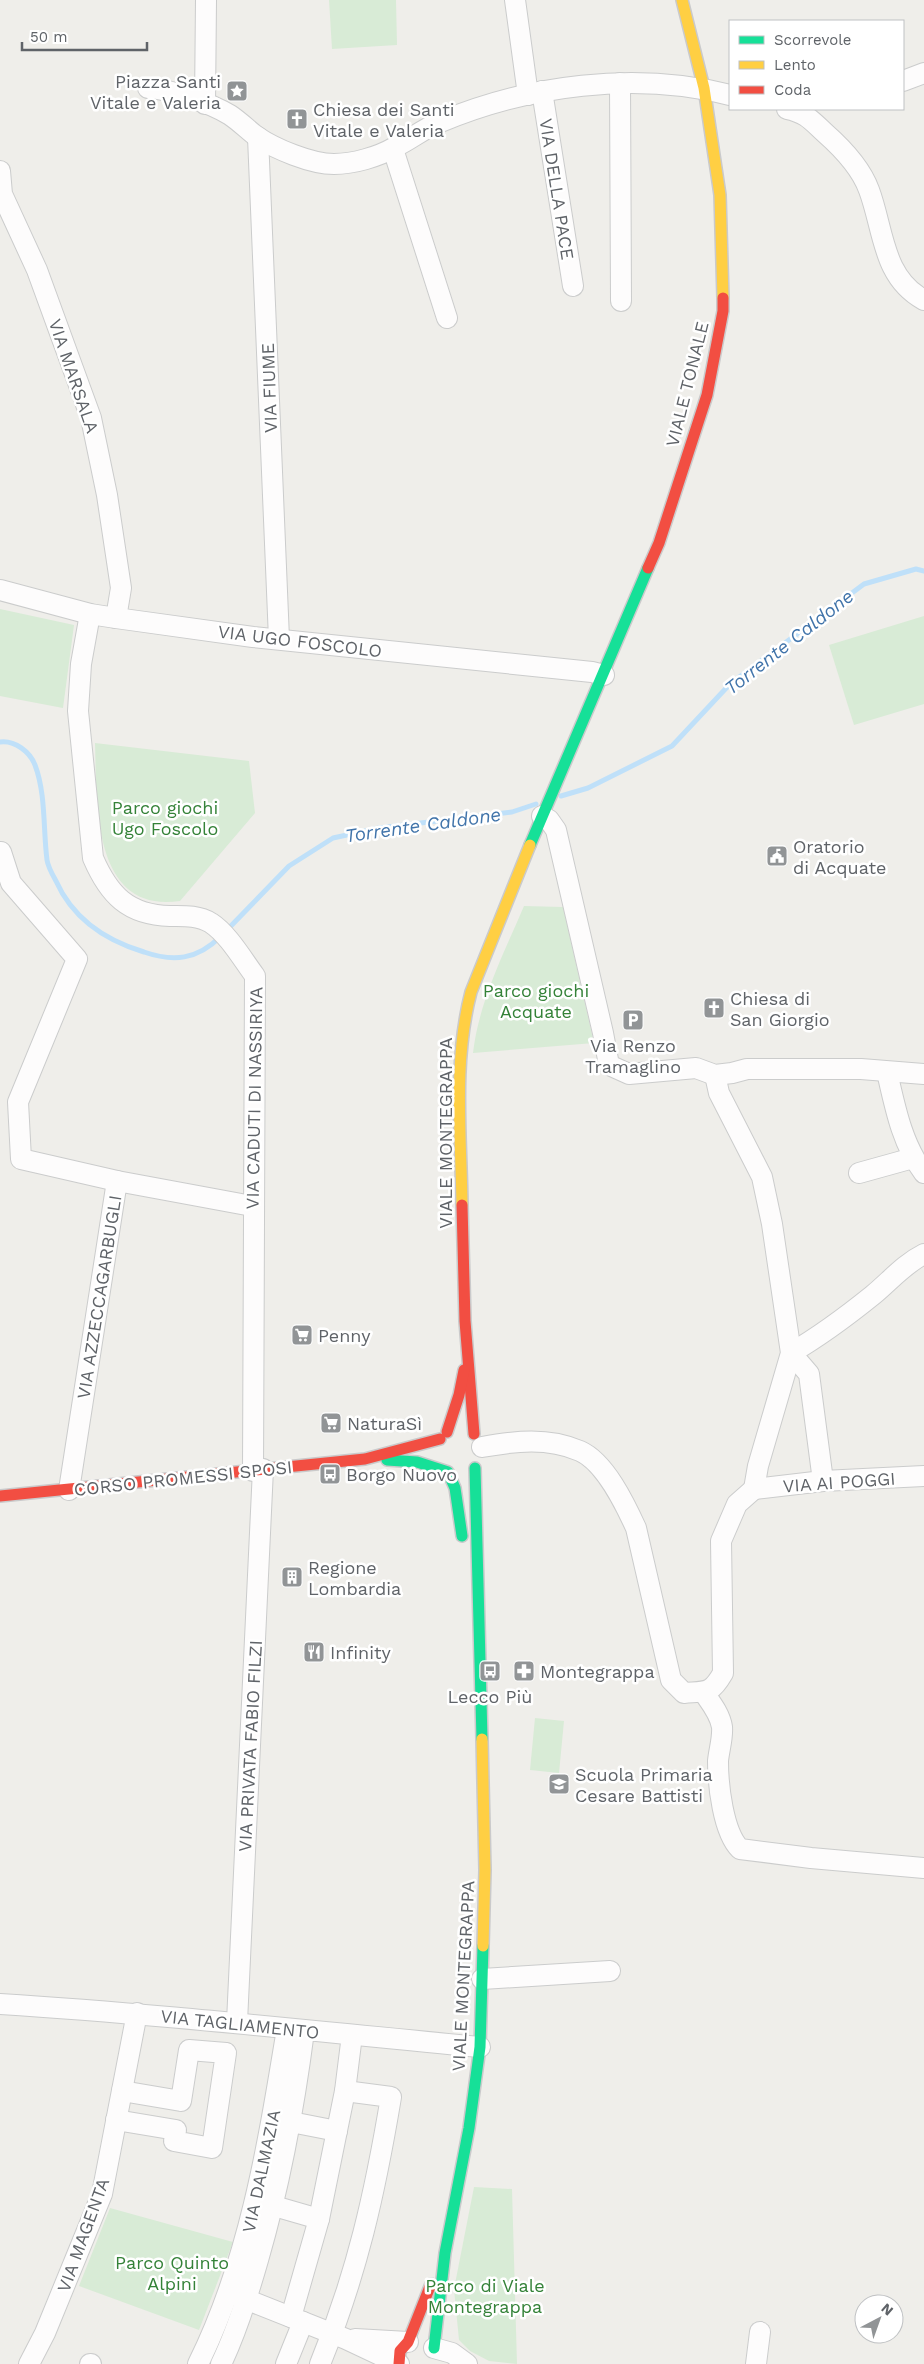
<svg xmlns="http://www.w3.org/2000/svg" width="924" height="2364" font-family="'Work Sans',sans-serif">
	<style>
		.green { fill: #d8ebd6 }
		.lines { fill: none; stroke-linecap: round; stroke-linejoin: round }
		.stream { stroke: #bfe0f9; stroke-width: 5 }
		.street-casing { stroke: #cbcccc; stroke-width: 22 }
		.fast-casing { stroke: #cacacb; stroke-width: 14 }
		.slow-casing { stroke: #cacacb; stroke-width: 14 }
		.jam-casing { stroke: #cacacb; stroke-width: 14 }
		.street { stroke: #fdfcfc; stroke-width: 20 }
		.fast { stroke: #16e098; stroke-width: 11 }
		.slow { stroke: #ffcf43; stroke-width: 11 }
		.jam { stroke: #f24e42; stroke-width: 11 }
		.labels { text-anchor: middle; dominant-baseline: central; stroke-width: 5; stroke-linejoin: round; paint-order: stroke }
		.poi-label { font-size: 18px; fill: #5f6368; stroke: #fff; text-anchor: start }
		.street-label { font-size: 18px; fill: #5f6368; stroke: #fff }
		.park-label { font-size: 18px; fill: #348238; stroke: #fff }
		.water-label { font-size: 19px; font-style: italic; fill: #4174aa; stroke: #fff }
	</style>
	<rect width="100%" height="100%" fill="#efeeea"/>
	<g class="green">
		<polygon points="329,0 396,0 397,45 332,49"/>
		<polygon points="0,609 74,625 63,708 0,696"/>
		<polygon points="924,616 924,704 854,725 829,645"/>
		<path d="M95 743 249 761 255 813 180 901C91 914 97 802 95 743Z"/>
		<path d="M524 906 563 907 594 1043 473 1053C479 1001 504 953 524 906Z"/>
		<polygon points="535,1718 564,1721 559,1773 530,1770"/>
		<polygon points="474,2187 512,2189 517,2364 489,2361 470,2351 459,2340 454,2289"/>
		<polygon points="110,2208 233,2242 199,2330 79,2286"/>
	</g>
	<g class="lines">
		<g class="stream">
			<path d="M0 742C15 740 30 752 35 765 46 794 43 829 47 860 48 867 52 874 56 881 73 919 104 940 144 952 173 962 197 960 220 937"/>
			<polyline points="561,796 588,788 672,746 730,684 864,584 916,569 924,571"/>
			<polyline points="226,931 289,866 333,838 379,828 512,812 536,804"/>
		</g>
		<g class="street-casing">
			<g id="street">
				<polyline points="515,0 528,95"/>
				<polyline points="903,81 924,73"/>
				<polyline points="620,83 621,301"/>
				<path d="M148 88C170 89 210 103 230 115 239 121 247 129 256 136 275 149 311 164 334 164 353 164 378 157 395 147 410 140 423 129 438 123 528 85 635 71 730 95"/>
				<polyline points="542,91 573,286"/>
				<polyline points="205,104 206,0"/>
				<path d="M787 109C806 113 811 120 825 133 842 148 861 168 869 190 884 230 882 277 924 300"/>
				<polyline points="258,137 279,639"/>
				<polyline points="393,149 447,318"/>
				<polyline points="0,171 2,194 37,270 91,418 107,495 121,588 116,618"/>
				<polyline points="0,590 90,614 116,618 253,637 592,672 604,675"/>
				<path d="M90 614 81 664 78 711 93 858C109 895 128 915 170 916 183 916 198 915 211 923 228 934 243 960 255 976L253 1471"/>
				<polyline points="542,816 549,820 556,830 603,1033 609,1065 629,1074 696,1068 715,1075 732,1073 747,1069 861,1069 924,1074"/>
				<polyline points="1,852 11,883 77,959 18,1102 21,1159 117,1181"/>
				<path d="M887 1072C895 1107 902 1144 924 1173"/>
				<polyline points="715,1075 719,1093 762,1177 772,1224 791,1353 758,1466 754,1489"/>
				<polyline points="859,1173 913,1158"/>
				<path d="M791 1353C820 1336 847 1316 873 1295 890 1281 904 1264 924 1254"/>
				<polyline points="791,1353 809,1374 823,1481"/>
				<path d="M482 1447C515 1441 548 1437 580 1451 605 1462 625 1504 636 1528L671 1680 684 1693C707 1691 711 1694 723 1673L721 1541 737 1504 754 1489"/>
				<polyline points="754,1489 823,1481 924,1476"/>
				<polyline points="69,1490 117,1181 252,1206"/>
				<path d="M704 1693C711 1703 720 1714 722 1727 723 1738 719 1750 718 1761 718 1785 723 1832 740 1849L811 1858 924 1868"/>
				<polyline points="482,1979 610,1971"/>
				<path d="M0 2004C160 2014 320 2032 480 2047"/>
				<polyline points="237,2022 263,1469"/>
				<polyline points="116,2120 176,2130 174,2141 212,2148 226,2053 189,2050 181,2101 122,2091"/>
				<polyline points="291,2122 337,2131"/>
				<polyline points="274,2206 319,2219 345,2091 352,2035"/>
				<polyline points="235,2295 346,2339 399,2364"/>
				<polyline points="291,2317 319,2219"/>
				<polyline points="355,2339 408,2342"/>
				<polyline points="434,2348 452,2353 467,2364"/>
				<polyline points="29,2364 45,2333 102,2194 137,2013"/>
				<polyline points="90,2364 91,2364"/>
				<path d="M198 2364C250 2259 268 2144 287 2029"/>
				<path d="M221 2364C237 2331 248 2295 258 2260 280 2184 294 2109 304 2031"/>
				<polyline points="286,2364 303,2322"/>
				<path d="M320 2364C357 2274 375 2193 391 2097L345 2091"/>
				<polyline points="756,2364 760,2332"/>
			</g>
		</g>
		<g class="fast-casing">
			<g id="fast">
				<polyline points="530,845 648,568"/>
				<polyline points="387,1460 417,1462 448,1472 455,1488 462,1536"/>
				<polyline points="475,1468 482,1739"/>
				<polyline points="434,2348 445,2253 469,2128 480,2047 483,1946"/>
			</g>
		</g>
		<g class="slow-casing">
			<g id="slow">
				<polyline points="682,0 704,88 720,195 723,298"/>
				<path d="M462 1205C461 1134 453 1061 471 992L530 845"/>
				<polyline points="482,1739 485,1870 483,1946"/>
			</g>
		</g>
		<g class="jam-casing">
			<g id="jam">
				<polyline points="648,568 659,543 707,395 723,311 723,298"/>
				<polyline points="462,1205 465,1321 474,1434"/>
				<polyline points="447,1432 459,1395 464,1370"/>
				<polyline points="0,1496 365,1459 440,1439"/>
				<polyline points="399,2364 400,2351 408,2342 431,2284"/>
			</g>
		</g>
		<use href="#street" class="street"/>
		<use href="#fast" class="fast"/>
		<use href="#slow" class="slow"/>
		<use href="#jam" class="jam"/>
	</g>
	<defs>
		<g id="sight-square" transform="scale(1.125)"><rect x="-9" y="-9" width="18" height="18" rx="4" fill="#919496" stroke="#fff"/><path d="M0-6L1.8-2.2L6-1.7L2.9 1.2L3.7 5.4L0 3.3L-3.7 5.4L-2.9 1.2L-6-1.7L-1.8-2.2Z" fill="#fff"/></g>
		<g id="church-square" transform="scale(1.125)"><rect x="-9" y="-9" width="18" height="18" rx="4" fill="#919496" stroke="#fff"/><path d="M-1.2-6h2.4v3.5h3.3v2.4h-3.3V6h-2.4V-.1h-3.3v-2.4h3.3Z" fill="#fff"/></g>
		<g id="civic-square" transform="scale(1.125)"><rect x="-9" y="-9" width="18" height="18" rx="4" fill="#919496" stroke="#fff"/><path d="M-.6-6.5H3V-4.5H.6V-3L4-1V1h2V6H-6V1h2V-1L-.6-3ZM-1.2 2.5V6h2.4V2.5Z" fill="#fff"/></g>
		<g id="parking-square" transform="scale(1.125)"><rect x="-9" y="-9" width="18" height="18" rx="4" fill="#919496" stroke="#fff"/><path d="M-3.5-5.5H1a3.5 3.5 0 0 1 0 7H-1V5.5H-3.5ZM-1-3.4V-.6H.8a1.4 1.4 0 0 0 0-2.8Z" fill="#fff"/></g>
		<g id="supermarket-square" transform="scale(1.125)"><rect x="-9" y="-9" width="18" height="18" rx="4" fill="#919496" stroke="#fff"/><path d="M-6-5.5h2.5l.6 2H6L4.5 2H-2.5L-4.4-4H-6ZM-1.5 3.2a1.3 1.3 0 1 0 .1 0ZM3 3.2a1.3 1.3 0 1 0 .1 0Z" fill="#fff"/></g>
		<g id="bus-square" transform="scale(1.125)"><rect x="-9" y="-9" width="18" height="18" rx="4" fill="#919496" stroke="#fff"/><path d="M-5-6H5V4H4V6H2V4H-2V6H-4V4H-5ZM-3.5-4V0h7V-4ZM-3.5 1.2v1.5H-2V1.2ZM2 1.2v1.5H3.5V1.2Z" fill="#fff"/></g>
		<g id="building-square" transform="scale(1.125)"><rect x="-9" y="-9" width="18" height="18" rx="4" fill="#919496" stroke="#fff"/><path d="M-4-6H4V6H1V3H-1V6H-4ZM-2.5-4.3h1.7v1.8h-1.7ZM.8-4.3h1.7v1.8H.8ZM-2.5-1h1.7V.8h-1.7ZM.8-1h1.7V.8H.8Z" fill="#fff"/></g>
		<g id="restaurant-square" transform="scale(1.125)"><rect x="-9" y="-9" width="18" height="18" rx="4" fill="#919496" stroke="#fff"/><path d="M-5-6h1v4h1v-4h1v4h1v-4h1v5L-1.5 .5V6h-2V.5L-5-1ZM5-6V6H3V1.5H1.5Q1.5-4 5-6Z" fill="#fff"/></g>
		<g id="pharmacy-square" transform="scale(1.125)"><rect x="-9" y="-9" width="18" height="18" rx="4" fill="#919496" stroke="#fff"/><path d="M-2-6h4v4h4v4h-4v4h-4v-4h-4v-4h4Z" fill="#fff"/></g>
		<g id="school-square" transform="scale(1.125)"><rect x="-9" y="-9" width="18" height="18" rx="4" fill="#919496" stroke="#fff"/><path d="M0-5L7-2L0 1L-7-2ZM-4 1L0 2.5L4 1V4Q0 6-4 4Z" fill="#fff"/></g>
	</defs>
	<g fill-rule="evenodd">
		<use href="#sight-square" x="237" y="91"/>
		<use href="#church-square" x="297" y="119"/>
		<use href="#civic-square" x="777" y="856"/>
		<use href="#church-square" x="714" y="1008"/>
		<use href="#parking-square" x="633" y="1020"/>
		<use href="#supermarket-square" x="302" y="1335"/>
		<use href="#supermarket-square" x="331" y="1423"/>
		<use href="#bus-square" x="330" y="1474"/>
		<use href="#building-square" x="292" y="1577"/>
		<use href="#restaurant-square" x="314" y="1652"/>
		<use href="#bus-square" x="490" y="1671"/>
		<use href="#pharmacy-square" x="524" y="1671"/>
		<use href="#school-square" x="559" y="1784"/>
	</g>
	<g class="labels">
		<g class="poi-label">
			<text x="221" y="81" text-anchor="end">Piazza Santi<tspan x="221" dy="21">Vitale e Valeria</tspan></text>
			<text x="313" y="109">Chiesa dei Santi<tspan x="313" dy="21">Vitale e Valeria</tspan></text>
			<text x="793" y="846">Oratorio<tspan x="793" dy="21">di Acquate</tspan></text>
			<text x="730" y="998">Chiesa di<tspan x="730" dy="21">San Giorgio</tspan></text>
			<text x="633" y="1045" text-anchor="middle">Via Renzo<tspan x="633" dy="21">Tramaglino</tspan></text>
			<text x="318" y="1335">Penny</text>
			<text x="347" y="1423">NaturaSì</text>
			<text x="346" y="1474">Borgo Nuovo</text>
			<text x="308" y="1567">Regione<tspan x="308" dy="21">Lombardia</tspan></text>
			<text x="330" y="1652">Infinity</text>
			<text x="540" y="1671">Montegrappa</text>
			<text x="490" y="1696" text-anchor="middle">Lecco Più</text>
			<text x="575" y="1774">Scuola Primaria<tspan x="575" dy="21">Cesare Battisti</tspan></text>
		</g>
		<g class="street-label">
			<text transform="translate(557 189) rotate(81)">VIA DELLA PACE</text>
			<text transform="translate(74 376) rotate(71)">VIA MARSALA</text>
			<text transform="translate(687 384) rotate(-76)">VIALE TONALE</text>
			<text transform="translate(269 388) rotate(-92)">VIA FIUME</text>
			<text transform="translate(300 641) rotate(7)">VIA UGO FOSCOLO</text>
			<text transform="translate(254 1098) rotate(-89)">VIA CADUTI DI NASSIRIYA</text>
			<text transform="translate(445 1133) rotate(-90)">VIALE MONTEGRAPPA</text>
			<text transform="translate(99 1297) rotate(-81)">VIA AZZECCAGARBUGLI</text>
			<text transform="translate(183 1478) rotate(-6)">CORSO PROMESSI SPOSI</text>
			<text transform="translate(839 1482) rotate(-4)">VIA AI POGGI</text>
			<text transform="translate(250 1746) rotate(-87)">VIA PRIVATA FABIO FILZI</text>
			<text transform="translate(463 1976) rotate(-87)">VIALE MONTEGRAPPA</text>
			<text transform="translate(240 2024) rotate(6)">VIA TAGLIAMENTO</text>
			<text transform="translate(261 2171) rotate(-78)">VIA DALMAZIA</text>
			<text transform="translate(83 2235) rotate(-70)">VIA MAGENTA</text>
		</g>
		<g class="park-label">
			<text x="165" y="807">Parco giochi<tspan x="165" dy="21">Ugo Foscolo</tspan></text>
			<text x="536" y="990">Parco giochi<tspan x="536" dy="21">Acquate</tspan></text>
			<text x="172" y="2262">Parco Quinto<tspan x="172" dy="21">Alpini</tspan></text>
			<text x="485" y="2285">Parco di Viale<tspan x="485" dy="21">Montegrappa</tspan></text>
		</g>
		<g class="water-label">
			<text transform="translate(789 642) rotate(-38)">Torrente Caldone</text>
			<text transform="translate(423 825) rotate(-8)">Torrente Caldone</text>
		</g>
	</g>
	<rect x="729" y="20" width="175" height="90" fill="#ffffff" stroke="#bfc1c3"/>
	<rect x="739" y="36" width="25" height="8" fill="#16e098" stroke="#bfc1c3"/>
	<text x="774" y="45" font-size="15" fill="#5f6368">Scorrevole</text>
	<rect x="739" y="61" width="25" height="8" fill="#ffcf43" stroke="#bfc1c3"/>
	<text x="774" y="70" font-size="15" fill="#5f6368">Lento</text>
	<rect x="739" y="86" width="25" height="8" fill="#f24e42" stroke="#bfc1c3"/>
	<text x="774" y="95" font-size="15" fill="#5f6368">Coda</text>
	<g transform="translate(879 2319) rotate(41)"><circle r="24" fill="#ffffff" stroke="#bfc1c3"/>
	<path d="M0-4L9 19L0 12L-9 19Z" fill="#919496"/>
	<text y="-8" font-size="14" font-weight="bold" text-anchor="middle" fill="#5f6368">N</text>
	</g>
	<path d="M22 42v8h125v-8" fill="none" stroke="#5f6368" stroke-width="2.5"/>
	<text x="30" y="42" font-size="15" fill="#5f6368" stroke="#ffffff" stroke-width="4" paint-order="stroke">50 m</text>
</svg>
